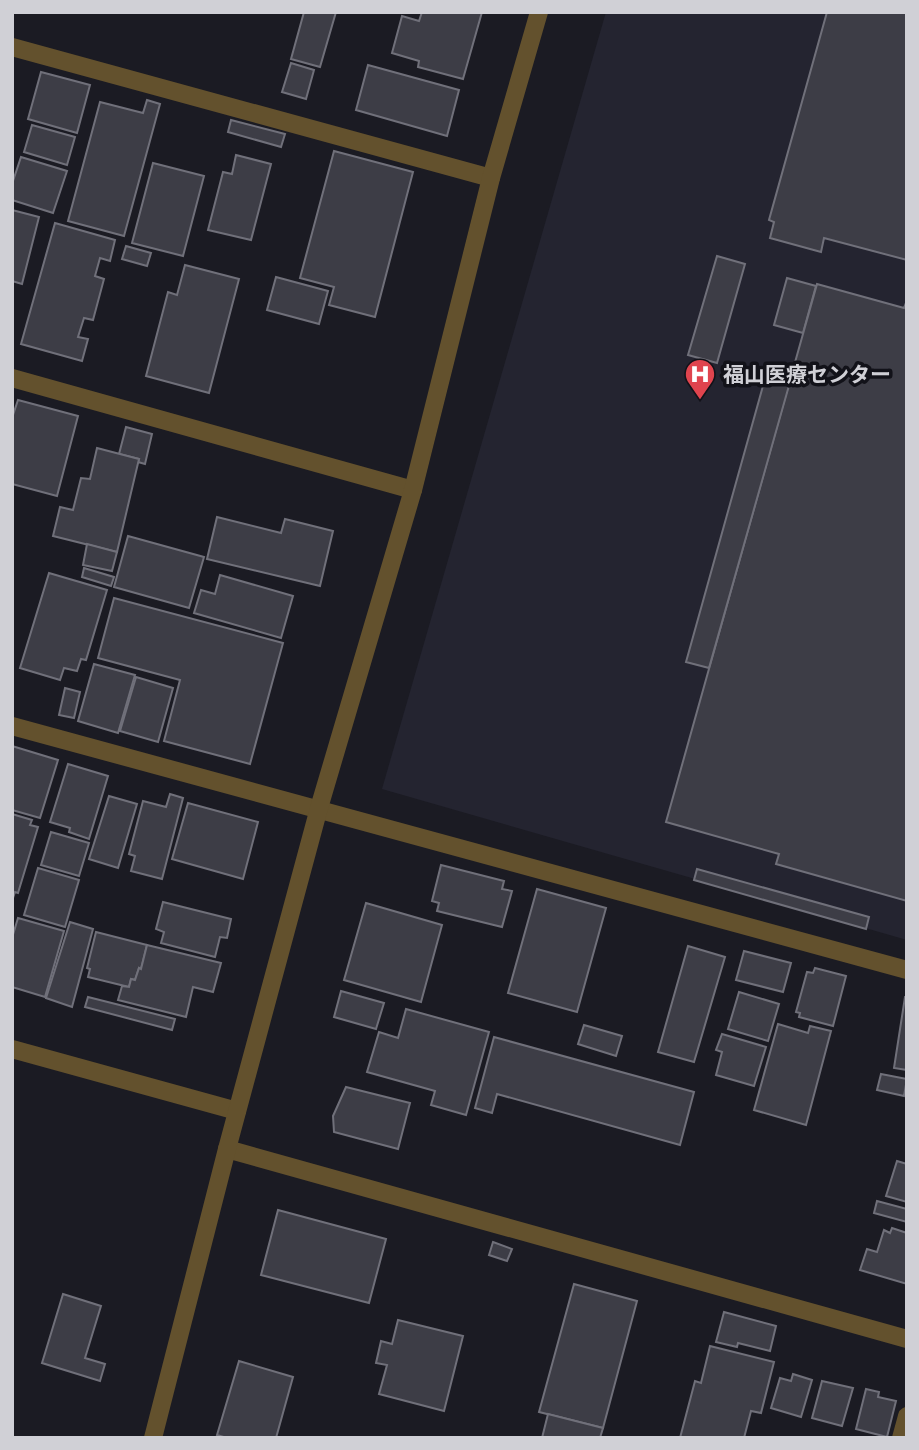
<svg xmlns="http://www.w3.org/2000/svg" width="919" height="1450" font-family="Montserrat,'Noto Sans JP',sans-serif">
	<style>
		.built { fill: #242430 }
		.building { fill: #3d3d46; stroke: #70707a; stroke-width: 2 }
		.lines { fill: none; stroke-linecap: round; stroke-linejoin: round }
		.minor { stroke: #63512d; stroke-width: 18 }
		.tertiary { stroke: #63512d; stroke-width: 18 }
		.labels { text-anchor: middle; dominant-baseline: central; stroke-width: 7; stroke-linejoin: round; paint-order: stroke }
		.poi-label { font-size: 21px; font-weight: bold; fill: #d0d0d6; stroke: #121219; text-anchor: start }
	</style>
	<rect width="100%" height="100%" fill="#1b1b23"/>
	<polygon class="built" points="606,12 907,12 907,940 382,789"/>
	<g class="building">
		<polygon points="304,12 336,12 320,67 291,59"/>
		<polygon points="422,12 482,12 463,79 418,67 419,61 392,53 402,16 419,21"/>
		<polygon points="827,12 907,12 907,260 824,238 821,252 770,238 774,222 769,220"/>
		<polygon points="291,63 314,70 306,99 282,92"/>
		<polygon points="368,65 459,90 447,136 356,110"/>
		<polygon points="41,72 90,85 77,133 28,119"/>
		<polygon points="147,100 160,104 124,236 68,221 100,102 143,113"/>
		<polygon points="231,120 285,134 281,147 228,132"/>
		<polygon points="32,125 75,137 67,165 24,152"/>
		<polygon points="334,151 413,172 375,317 329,305 334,287 300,278"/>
		<polygon points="236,155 271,164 251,240 208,230 223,172 232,174"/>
		<polygon points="21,157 67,171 53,213 12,200 12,184"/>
		<polygon points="153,163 204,176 183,256 132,243"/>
		<polygon points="12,210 39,217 22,284 12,281"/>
		<polygon points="55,223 115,240 110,261 100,258 95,276 104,279 93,320 84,318 78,337 88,339 82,361 21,344"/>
		<polygon points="126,246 151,253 147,266 122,259"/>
		<polygon points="717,256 745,264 717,363 688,355"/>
		<polygon points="185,265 239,279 209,393 146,376 168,292 177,295"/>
		<polygon points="276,277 328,291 319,324 267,310"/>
		<polygon points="787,278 816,286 803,333 774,325"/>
		<polygon points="817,284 904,308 907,300 907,901 776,864 779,854 666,822"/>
		<polygon points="766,375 790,382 709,668 686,662"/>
		<polygon points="18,400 78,416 57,496 12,484 12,418"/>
		<polygon points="126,427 152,434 145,464 138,462 139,459 119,454"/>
		<polygon points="97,448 139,459 117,552 53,536 60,507 73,510 81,478 90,479"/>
		<polygon points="217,517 281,533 285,519 333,531 320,586 207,559"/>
		<polygon points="128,536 204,557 189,608 114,587"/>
		<polygon points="87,544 117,552 112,571 83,565"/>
		<polygon points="84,568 114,577 111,586 82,577"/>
		<polygon points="49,573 107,590 86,660 81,659 77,671 64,668 60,680 20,668"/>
		<polygon points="220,575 293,596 281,638 194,613 201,590 215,594"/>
		<polygon points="114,598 283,643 250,764 164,741 180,680 98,658"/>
		<polygon points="94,664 135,675 118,733 78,721"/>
		<polygon points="136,677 173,688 158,742 120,731"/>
		<polygon points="65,688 80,692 74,718 59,715"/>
		<polygon points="12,746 58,760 40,818 12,810"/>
		<polygon points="68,764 108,776 89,839 69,832 70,828 50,822"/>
		<polygon points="170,794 183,798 162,879 131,871 135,856 129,854 143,801 166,807"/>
		<polygon points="109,796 137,804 118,868 89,859"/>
		<polygon points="188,803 258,822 243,879 172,859"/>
		<polygon points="12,814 32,820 30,825 38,827 18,893 15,892 12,901"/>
		<polygon points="51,832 89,843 79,876 41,865"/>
		<polygon points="441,865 504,881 502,889 512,891 502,927 437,911 439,903 432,901"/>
		<polygon points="38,868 79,880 65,927 24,915"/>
		<polygon points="697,869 869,917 866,929 694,880"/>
		<polygon points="537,889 606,908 577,1012 508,993"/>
		<polygon points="163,902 231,919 227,938 220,937 215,957 161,943 164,932 156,929"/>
		<polygon points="366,903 442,925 421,1002 344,980"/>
		<polygon points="18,918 64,931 45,997 12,987 12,938"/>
		<polygon points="70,922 93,929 72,1007 46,998"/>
		<polygon points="96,932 147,945 141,969 139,968 135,980 131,979 129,987 88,977 90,969 87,968"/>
		<polygon points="147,945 221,963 213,992 193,987 186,1017 118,1000 122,986 129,987 131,979 135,980 139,968 141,969"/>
		<polygon points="688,946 725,957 694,1062 658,1052"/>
		<polygon points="744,951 791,963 783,992 736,980"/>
		<polygon points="815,968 846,976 833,1026 799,1017 800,1013 796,1012 807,972 813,973"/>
		<polygon points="341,991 384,1003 376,1029 334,1017"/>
		<polygon points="739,992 779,1004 768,1041 728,1029"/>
		<polygon points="88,997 175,1019 172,1030 85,1007"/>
		<polygon points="905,997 907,997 907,1070 894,1068"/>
		<polygon points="406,1009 489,1032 466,1115 431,1105 435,1091 367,1072 379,1032 398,1038"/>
		<polygon points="778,1024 808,1033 810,1026 831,1031 806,1125 754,1110"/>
		<polygon points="584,1025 622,1036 616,1056 578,1044"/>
		<polygon points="722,1034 766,1047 754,1086 716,1075 722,1052 716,1050"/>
		<polygon points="494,1037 694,1092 680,1145 497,1094 492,1113 475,1108"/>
		<polygon points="881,1074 907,1079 904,1096 877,1090"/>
		<polygon points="346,1087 410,1103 398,1149 334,1132 333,1116"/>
		<polygon points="897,1161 907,1164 907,1202 886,1196"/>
		<polygon points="877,1201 907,1209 907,1222 874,1213"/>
		<polygon points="278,1210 386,1239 369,1303 261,1275"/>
		<polygon points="892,1228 907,1233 907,1284 860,1270 867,1249 877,1252 884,1230 890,1233"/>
		<polygon points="493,1242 512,1249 507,1261 489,1255"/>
		<polygon points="574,1284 637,1301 603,1428 539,1412"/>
		<polygon points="63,1294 101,1306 85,1358 105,1364 100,1381 42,1363"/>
		<polygon points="724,1312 776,1326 770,1351 738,1343 737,1347 716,1342"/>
		<polygon points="398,1320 463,1336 444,1411 379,1394 387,1365 376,1363 381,1341 392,1344"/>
		<polygon points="710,1346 774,1362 761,1413 751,1411 744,1438 680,1438 695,1381 701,1383"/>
		<polygon points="239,1361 293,1377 276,1438 227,1438 217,1435"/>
		<polygon points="793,1374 812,1380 801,1417 771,1408 780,1378 791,1381"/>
		<polygon points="822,1381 853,1388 842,1426 812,1418"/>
		<polygon points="866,1389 879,1392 878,1397 896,1401 887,1437 856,1429"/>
		<polygon points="548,1414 603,1428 600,1438 542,1438"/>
	</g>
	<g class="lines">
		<g class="minor">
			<polyline points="12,47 491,178"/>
			<polyline points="12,378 413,490"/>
			<polyline points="12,726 907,970"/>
			<polyline points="227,1149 907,1339"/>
			<polyline points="901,1438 907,1416"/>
		</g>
		<g class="tertiary">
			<polyline points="12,1049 237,1111"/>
			<polyline points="153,1438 227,1149 319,808 413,490 491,178 539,12"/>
		</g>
	</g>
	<defs>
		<g id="hospital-pin" transform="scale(1.575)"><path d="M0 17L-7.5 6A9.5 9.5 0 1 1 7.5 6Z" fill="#e0444e" stroke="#121219"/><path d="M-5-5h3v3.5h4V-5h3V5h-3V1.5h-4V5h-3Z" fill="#fff"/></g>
	</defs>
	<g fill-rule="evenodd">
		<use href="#hospital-pin" x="700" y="374"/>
	</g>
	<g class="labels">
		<g class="poi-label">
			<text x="723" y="374">福山医療センター</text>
		</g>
	</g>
	<rect width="919" height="1450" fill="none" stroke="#d0d0d6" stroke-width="28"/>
</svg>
